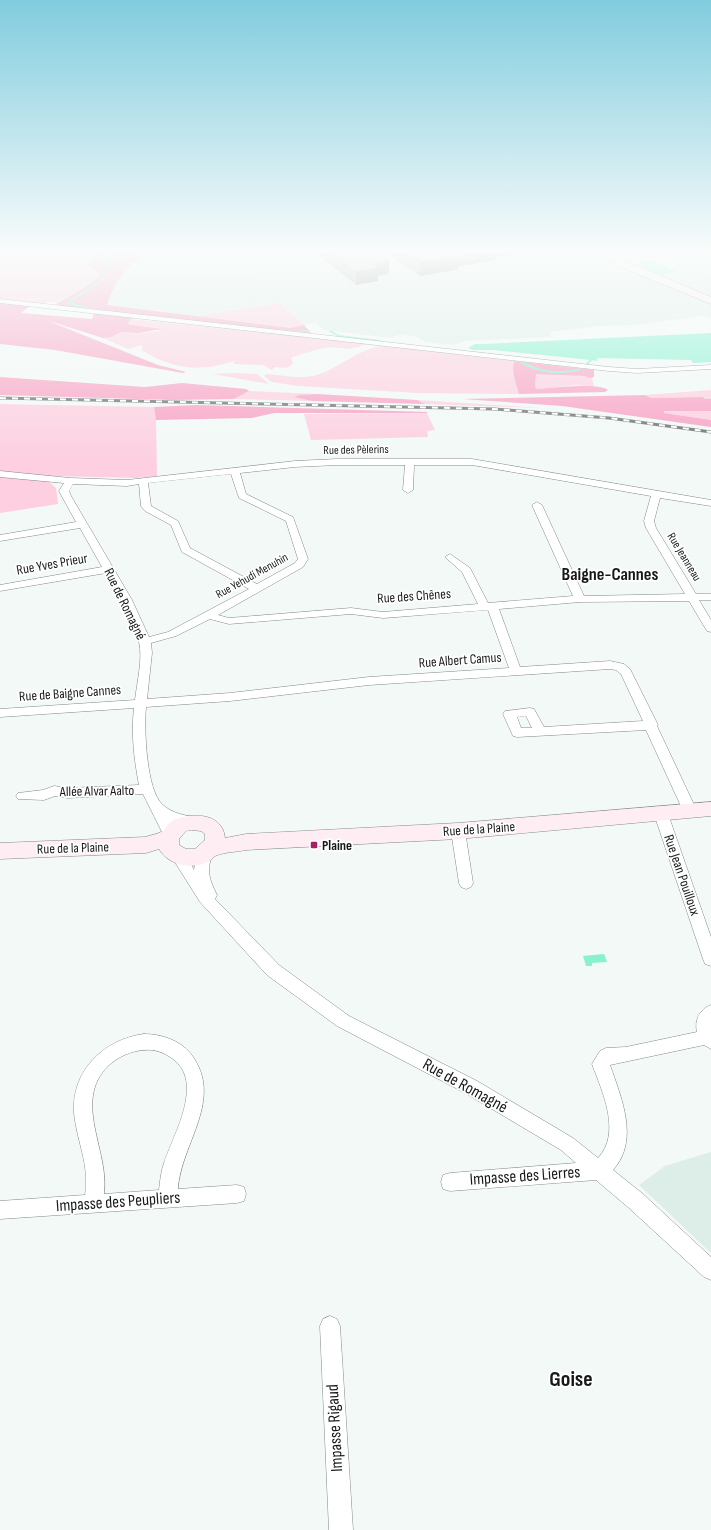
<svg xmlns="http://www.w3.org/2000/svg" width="711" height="1530" font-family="'Sofia Sans Condensed',sans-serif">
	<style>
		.built { fill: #ddede7 }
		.green { fill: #fdcfe0 }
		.forest { fill: #f8a1c3 }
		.water { fill: #87f1d0 }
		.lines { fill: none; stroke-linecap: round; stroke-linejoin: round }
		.stream { stroke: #87f1d0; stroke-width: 2 }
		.street-casing { stroke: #838987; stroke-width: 1 }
		.secondary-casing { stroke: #838987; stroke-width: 1 }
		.street { fill: #fff; fill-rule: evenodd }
		.secondary { fill: #feedf3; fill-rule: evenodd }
		.rail-casing { stroke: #6c706e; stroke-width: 3 }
		.rail { stroke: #fff; stroke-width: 2; stroke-dasharray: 6; stroke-linecap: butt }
		.wall { fill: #acb2b0 }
		.shaded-wall { fill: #8c9190 }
		.building { fill: #c8cfcd; stroke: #8c9190 }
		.poi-dot { fill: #a71f66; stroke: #fff; stroke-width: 1.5 }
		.labels { text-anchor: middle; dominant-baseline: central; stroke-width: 3.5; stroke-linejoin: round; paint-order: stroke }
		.far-street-label { font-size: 12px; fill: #171918; stroke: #fff }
		.street-label { font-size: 14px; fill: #171918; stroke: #fff }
		.poi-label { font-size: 14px; font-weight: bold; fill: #171918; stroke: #fff; text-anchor: start }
		.near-street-label { font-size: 17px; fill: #171918; stroke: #fff }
		.district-label { font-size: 18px; font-weight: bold; fill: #171918; stroke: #fff }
		.near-district-label { font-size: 22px; font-weight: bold; fill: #171918; stroke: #fff }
	</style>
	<rect width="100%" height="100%" fill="#f2f9f6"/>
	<g class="built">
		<polygon points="145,251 711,251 711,319 702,316 633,325 600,326 549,332 552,337 465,341 454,345 425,342 417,337 402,334 391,338 325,330 314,323 290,328 107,305 115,286 126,269 146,252"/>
		<polygon points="711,1152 711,1253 639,1185 665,1166"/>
	</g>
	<g class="green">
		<polygon points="0,251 93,251 89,255 94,258 93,261 86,262 89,268 101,273 94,281 57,303 51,302 42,304 0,299"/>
		<polygon points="279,303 304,325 290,328 194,317"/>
		<path d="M131 319 366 344C346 353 344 346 325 348 319 349 297 355 291 358L293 362 291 366 286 368 275 367 272 370 263 365 233 364 235 361C197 372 175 370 141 350L143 347 141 345 128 349 103 338 111 337 121 332 138 333 160 331 150 327 127 324Z"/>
		<path d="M384 346 514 361C511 372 516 383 519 394L419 393 297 386 272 382 264 376 266 374C281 375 298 379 313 376 337 371 359 347 384 346Z"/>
		<polygon points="233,373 257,374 269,384 213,374"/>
		<polygon points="540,373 585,376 592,378 594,387 576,385 537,389 535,387 536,374"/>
		<polygon points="711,390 711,399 705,399 703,397 650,398 645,395"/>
		<polygon points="249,391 318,394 294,396 312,401 234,399"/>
		<polygon points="417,400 541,408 425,404"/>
		<polygon points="0,404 154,407 156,420 157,476 137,478 54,476 49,482 56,488 58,504 0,513"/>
		<polygon points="664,410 711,411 711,420 664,413"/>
		<polygon points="427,413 435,430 427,431 428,437 311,440 304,414"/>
	</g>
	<g class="forest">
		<path d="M93 251 147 252C126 268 115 280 107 305L290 328 304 325 311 333 302 334 138 316 131 319 127 324 161 329 138 333 121 332 111 337 103 338 46 320 158 365 186 372 183 373 55 350 0 344V299L33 303 21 313 92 319 95 311 55 305 94 281 101 274 85 264 93 261 94 258 88 256Z"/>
		<path d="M514 361 594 370V377L589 378 585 376 536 374 535 387 537 389C550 388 600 382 608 390L605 392 519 394C516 383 511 372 514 361Z"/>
		<polygon points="0,377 145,387 182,383 246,389 249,391 234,399 172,400 0,395"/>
		<polygon points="318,394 417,400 425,404 312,401 294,397 299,395"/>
		<polygon points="645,395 651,398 703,397 705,399 711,399 711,411 664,411 664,413 711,420 711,427 562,406 462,399"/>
		<polygon points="196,405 427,412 427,413 274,413 252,418 156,420 154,407"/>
	</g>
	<g class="water">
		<polygon points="654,261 677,272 660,275 637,264"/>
		<polygon points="711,333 711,362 693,363 691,360 597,358 597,361 591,360 494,350 473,350 468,348 475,344 484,344"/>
		<polygon points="604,954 607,962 592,963 592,966 586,966 583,956"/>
	</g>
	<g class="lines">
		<g class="stream">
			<polyline points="94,310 68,303 103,279 112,251"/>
			<polyline points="212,323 293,332 309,331"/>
			<polyline points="330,331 339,336 380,341"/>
			<path d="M522 363C544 373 555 374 579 370"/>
			<polyline points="587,364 591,360"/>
		</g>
		<g class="street-casing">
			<g id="street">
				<polygon points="0,299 609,367 637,369 711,365 711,369 637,373 609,371 0,303"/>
				<path d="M338 459H472L711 500V506L660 498 654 521 656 528 696 594H711V600H699L711 620V632L707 631 689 601 580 602 499 609 520 667 610 661 624 664 630 669 658 725 657 726 697 811 695 815 690 816 685 815 646 730 517 737 513 736 503 714 505 711 530 708 534 709 544 727 643 721 621 674 616 670 610 669 369 685 230 701 146 707C144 728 146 791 163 805 173 814 185 815 197 818L199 822 197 826 192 827 171 822 177 834 175 838 170 839 165 838 143 794 68 798 55 796 44 800 18 799 16 796 18 793 43 790 54 786 68 788 139 785C134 759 131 733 134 708L0 717V709L135 700C137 682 143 659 139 642 135 622 116 591 106 573L0 591V585L102 567 80 528 0 541V535L76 522 59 491 64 483 0 477V471L70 478 127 480 295 461ZM338 465H405L403 490 408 493 413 490 414 465H472L651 496 644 521 646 528 685 594 584 596 542 505 537 502 532 505 573 596 488 603 470 568 450 554 445 557 462 572 478 604 383 612 351 608 229 618 218 615 303 567 308 559 293 517 246 494 240 473 295 467ZM231 474 239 498 286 521 298 559 295 563 257 584 190 548 178 521 151 506 148 483ZM73 484 127 486 139 484 141 506 145 511 171 525 182 552 249 589 168 632 149 637 132 600 71 496 69 491ZM488 610 509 668 369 677 230 693 147 699 152 653 151 643 176 636 210 619 229 624 351 614 383 618ZM526 716 532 728H521L517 717Z"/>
				<polygon points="661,809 666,810 668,814 711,937 711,966 705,964 703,959 654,814 656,810"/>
				<polygon points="458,826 463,827 465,831 473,883 471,887 466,889 461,887 459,883 451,831 453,827"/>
				<path d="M205 849 210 850C213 856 209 863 209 869 209 879 213 887 217 895L215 899 279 965 349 1016 477 1081 573 1138 598 1158C622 1133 602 1091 592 1064L600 1051 606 1048 626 1047 697 1032C694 1020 700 1009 711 1005V1049L704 1045 610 1065C621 1097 640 1140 613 1170L643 1194 711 1257V1280L704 1277 629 1208 596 1180 450 1191 443 1189 441 1182 443 1175 450 1173 576 1163 561 1150 465 1093 337 1026 267 975 200 902 171 856 173 852C185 848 189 861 194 870L196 859 200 850Z"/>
				<path d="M144 1034C161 1034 180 1040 191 1054 225 1099 181 1143 178 1189L237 1185 244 1187 246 1194 244 1201 237 1203 0 1219V1201L85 1195C90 1166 77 1142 74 1113 71 1071 104 1039 144 1034ZM144 1050C155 1049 163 1052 173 1059 205 1083 173 1135 164 1163 161 1171 160 1181 159 1190L104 1194C110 1151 72 1102 108 1066 118 1057 130 1051 144 1050Z"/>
				<polygon points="330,1316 337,1319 340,1326 353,1530 329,1530 320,1326 323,1319"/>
			</g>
		</g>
		<g class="secondary-casing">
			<g id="secondary">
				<polygon points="590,251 601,251 711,297 711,304 618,266"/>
				<path d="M711 802V816L458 839 246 850C237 852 224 852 215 856 214 857 212 859 211 860 194 871 169 866 159 849L146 853 0 859V843L145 837C151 835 158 834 163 831 167 827 169 822 174 820 192 812 223 813 225 838L246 834 458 823ZM192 830 201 831 205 834V840L195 849H186L179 845V839L186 831Z"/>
			</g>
		</g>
		<use href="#street" class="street"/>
		<use href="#secondary" class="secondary"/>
		<g class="rail-casing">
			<polyline id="rail" points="0,398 495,409 609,418 711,432"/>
		</g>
		<use href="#rail" class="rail"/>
	</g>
	<g class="wall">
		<polygon points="313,251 379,251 389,261 389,274 378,276 378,281 356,285"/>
		<polygon points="384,251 534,251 496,257 495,260 460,266 456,270 420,276"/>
	</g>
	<g class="shaded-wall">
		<polygon points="474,251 534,251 496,257 495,260 460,266 456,270 420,276 421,262 461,253"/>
		<polygon points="389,261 389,274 378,276 378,281 356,285 356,272 373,264"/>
	</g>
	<g class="building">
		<polygon points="329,251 379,251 389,261 373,264 378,268 356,272"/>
		<polygon points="404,251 474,251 461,253 457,257 421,262"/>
	</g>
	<linearGradient id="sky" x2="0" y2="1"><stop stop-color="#81ccde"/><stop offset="0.54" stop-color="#f9fcfb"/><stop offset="1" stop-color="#f9fcfb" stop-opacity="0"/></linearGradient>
	<rect width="711" height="465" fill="url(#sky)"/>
	<rect class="poi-dot" x="310" y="841" width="8" height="8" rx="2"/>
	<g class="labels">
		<g class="far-street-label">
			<text transform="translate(356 450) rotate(-1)">Rue des Pèlerins</text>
			<text transform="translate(684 557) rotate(59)">Rue Jeanneau</text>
			<text transform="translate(252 576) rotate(-29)">Rue Yehudi Menuhin</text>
		</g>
		<g class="street-label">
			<text transform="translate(52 564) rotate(-10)">Rue Yves Prieur</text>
			<text transform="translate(414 596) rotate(-4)">Rue des Chênes</text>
			<text transform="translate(125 604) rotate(64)">Rue de Romagné</text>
			<text transform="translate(460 660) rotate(-4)">Rue Albert Camus</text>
			<text transform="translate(70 693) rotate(-4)">Rue de Baigne Cannes</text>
			<text transform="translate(97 791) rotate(-1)">Allée Alvar Aalto</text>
			<text transform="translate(479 829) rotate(-4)">Rue de la Plaine</text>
			<text transform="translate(73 848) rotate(-2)">Rue de la Plaine</text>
			<text transform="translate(682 875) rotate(71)">Rue Jean Pouilloux</text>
		</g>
		<g class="poi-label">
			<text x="322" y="845">Plaine</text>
		</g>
		<g class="near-street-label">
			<text transform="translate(465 1086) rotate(29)">Rue de Romagné</text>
			<text transform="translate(525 1176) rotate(-4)">Impasse des Lierres</text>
			<text transform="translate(118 1202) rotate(-4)">Impasse des Peupliers</text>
			<text transform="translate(335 1428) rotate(-93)">Impasse Rigaud</text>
		</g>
		<g class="district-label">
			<text x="610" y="574">Baigne-Cannes</text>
		</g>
		<g class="near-district-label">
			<text x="571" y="1379">Goise</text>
		</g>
	</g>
</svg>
